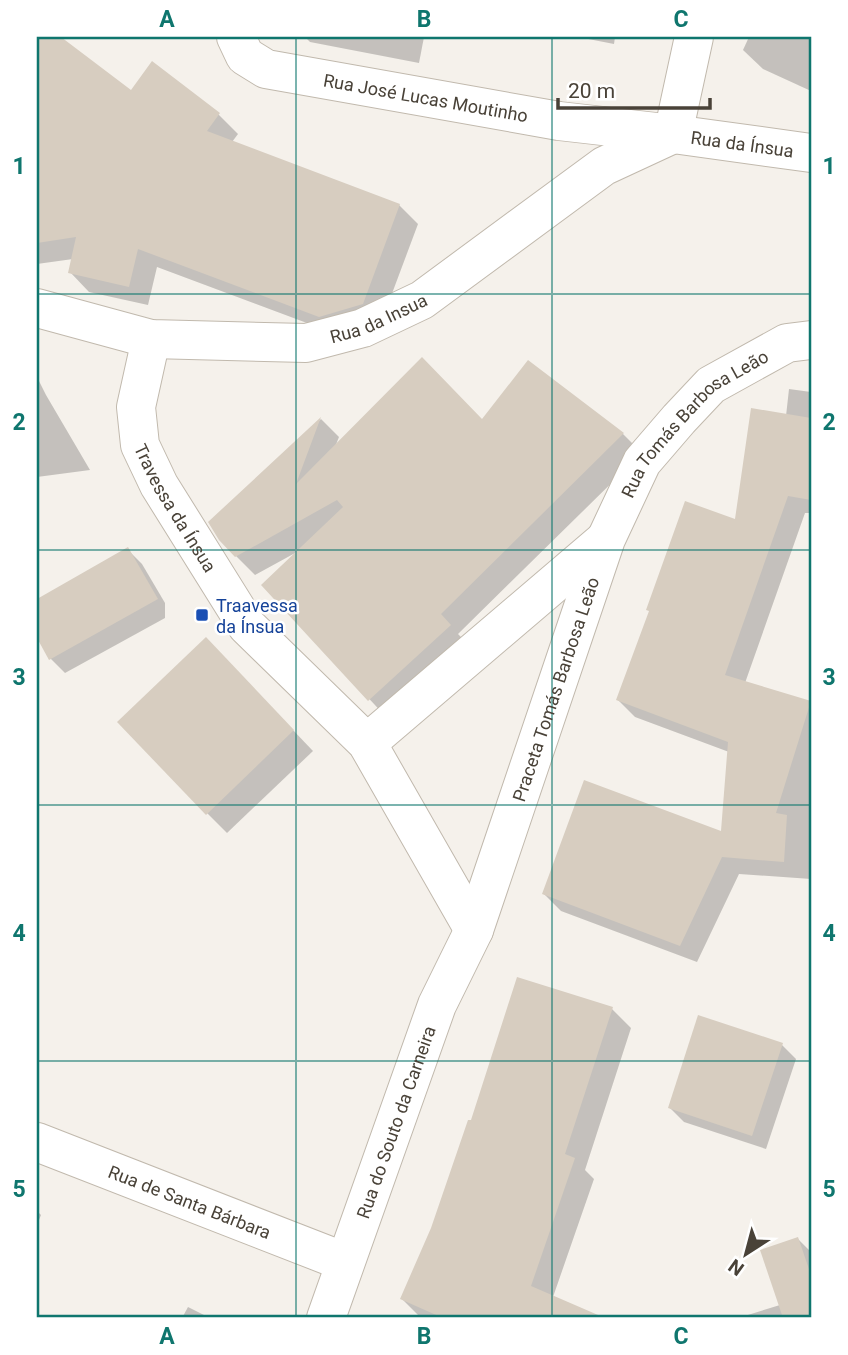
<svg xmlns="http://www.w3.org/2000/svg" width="848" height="1355" font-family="Roboto,sans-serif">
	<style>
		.shadow { fill: #0003 }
		.building { fill: #d7cdc0 }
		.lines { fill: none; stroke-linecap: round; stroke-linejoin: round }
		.street-casing { stroke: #c1b9ad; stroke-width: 40 }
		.street { stroke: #fff; stroke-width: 38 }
		.grid { fill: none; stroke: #0f766e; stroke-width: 2; stroke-opacity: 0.55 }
		.transit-dot { fill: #1a4fb4; stroke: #fff; stroke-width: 2.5 }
		.labels { text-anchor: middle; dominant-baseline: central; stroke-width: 5; stroke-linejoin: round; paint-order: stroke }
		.street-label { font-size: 18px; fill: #494238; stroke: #fff }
		.transit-label { font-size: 18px; fill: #164399; stroke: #fff; text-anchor: start }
		.neatline { fill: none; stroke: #0f766e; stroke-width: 2.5 }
		.grid-label { font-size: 23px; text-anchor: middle; font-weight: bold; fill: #0f766e }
	</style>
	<rect width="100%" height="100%" fill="#f5f1eb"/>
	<g class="shadow">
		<polygon points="37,37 58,37 131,92 152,64 219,115 238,134 232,142 399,205 418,224 381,323 339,335 157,267 148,305 89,292 70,272 73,259 37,264"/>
		<polygon points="305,37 424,37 419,63 310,42"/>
		<polygon points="578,37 615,37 614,44"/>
		<polygon points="749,37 811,37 811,91 763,69 743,50"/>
		<polygon points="528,362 623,434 642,453 458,634 469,645 388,719 263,585 297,552 255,575 236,556 210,522 321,419 339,437 335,447 483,421"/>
		<polygon points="37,377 46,395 90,470 37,477"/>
		<polygon points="789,389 811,392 811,513 805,513 745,683 811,703 811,879 739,874 697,962 561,911 544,894 723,834 729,752 635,717 618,700 737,522 786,416"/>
		<polygon points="128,550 142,564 165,603 165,618 65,673 51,659 37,634 37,601"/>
		<polygon points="225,659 313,751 227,833 207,813"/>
		<polygon points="612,1009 631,1028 585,1170 594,1179 553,1297 589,1313 594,1318 421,1318 402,1299"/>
		<polygon points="782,1045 796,1059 766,1149 684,1122 670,1108"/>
		<polygon points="37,1211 41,1215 37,1225"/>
		<polygon points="798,1239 811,1252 811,1318 738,1318 780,1305"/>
		<polygon points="188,1307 210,1318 182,1318"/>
	</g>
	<g class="building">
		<polygon points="37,37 61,37 131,90 152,61 220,113 207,131 400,204 363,304 319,317 138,249 129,287 68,273 76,237 37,243"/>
		<polygon points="422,357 482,419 528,360 624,433 441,614 451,625 368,701 261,585 343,507 337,500 235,557 219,540 208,522 321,417 296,484"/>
		<polygon points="751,408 811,418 811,500 788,496 725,675 811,701 776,813 787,815 784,862 722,857 680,946 542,894 584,780 721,831 728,742 616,700 649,611 646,610 685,501 735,519"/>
		<polygon points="128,547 158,599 49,660 37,638 37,599"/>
		<polygon points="206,637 294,730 206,815 117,722"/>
		<polygon points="517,977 613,1007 565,1154 575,1158 531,1286 605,1318 443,1318 400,1299 431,1228 468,1120 471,1120"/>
		<polygon points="698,1015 783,1043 752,1136 668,1108"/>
		<polygon points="798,1237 811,1275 811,1318 783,1318 760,1250"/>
	</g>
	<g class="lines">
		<g class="street-casing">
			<g id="street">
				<path id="s1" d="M236 37 245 56 266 69 559 121 673 134 811 153"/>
				<polyline points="673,134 694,37"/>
				<path id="s2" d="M37 308 151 339 306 343 363 328 422 300 604 166 673 134"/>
				<path id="s3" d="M151 339 136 407 140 445 159 485 247 626 367 743 474 930"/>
				<polyline points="367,743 605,540"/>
				<path id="s4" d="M37 1142 345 1262"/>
				<path id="s5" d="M326 1318 437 1005 474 930 606 539 642 462 679 419 711 385 787 343 811 340"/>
			</g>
		</g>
		<use href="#street" class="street"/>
	</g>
	<path class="grid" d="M296 37V1318M552 37V1318M37 294H811M37 550H811M37 805H811M37 1061H811"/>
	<rect class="transit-dot" x="195" y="608" width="14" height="14" rx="3.5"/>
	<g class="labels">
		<g class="street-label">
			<text stroke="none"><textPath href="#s1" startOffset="208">Rua José Lucas Moutinho</textPath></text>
			<text stroke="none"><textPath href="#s1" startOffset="528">Rua da Ínsua</textPath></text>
			<text stroke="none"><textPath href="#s2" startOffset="350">Rua da Insua</textPath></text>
			<text stroke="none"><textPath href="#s5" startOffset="978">Rua Tomás Barbosa Leão</textPath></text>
			<text stroke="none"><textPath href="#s3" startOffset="180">Travessa da Ínsua</textPath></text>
			<text stroke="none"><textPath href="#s5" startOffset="670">Praceta Tomás Barbosa Leão</textPath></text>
			<text stroke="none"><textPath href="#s5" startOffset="208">Rua do Souto da Carneira</textPath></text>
			<text stroke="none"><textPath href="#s4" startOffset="164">Rua de Santa Bárbara</textPath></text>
		</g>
		<g class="transit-label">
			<text x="216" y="605">Traavessa<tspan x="216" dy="21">da Ínsua</tspan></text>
		</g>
	</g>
	<rect width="848" height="1355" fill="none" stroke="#ffffff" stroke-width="77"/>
	<g transform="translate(746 1254) rotate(216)" stroke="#ffffff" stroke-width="5" paint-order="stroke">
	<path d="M0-5L12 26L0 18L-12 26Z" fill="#494238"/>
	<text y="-10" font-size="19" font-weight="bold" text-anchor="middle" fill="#494238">N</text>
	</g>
	<path d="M558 98v10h152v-10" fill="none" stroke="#494238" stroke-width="3.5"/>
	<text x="568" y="98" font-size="21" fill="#494238" stroke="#ffffff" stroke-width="5" paint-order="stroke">20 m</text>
	<rect x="38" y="38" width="772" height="1278" class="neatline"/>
	<g class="grid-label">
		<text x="167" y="27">A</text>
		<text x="424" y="27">B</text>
		<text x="681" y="27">C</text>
		<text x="19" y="174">1</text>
		<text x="829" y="174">1</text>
		<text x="19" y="430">2</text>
		<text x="829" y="430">2</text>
		<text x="19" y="685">3</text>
		<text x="829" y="685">3</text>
		<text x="19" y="941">4</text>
		<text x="829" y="941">4</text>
		<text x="19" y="1197">5</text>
		<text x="829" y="1197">5</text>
		<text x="167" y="1344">A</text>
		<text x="424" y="1344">B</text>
		<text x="681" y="1344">C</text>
	</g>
</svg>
